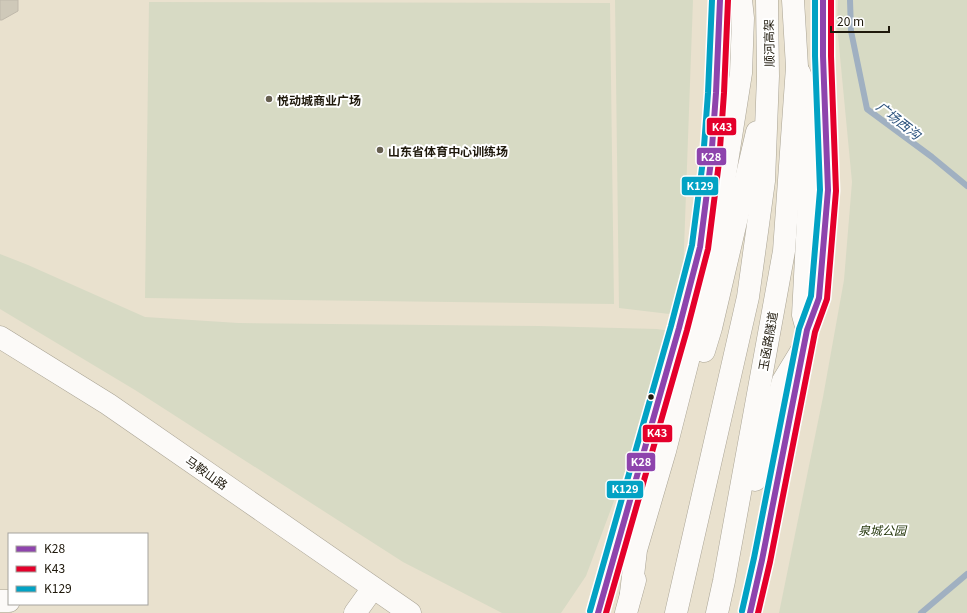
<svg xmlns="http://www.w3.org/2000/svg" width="967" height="613" font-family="Georgia,'Noto Sans SC',serif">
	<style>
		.green { fill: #d7dac4 }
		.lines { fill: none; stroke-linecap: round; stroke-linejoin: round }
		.stream { stroke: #a0b0c1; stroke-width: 6 }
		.building { fill: #cfc9b9; stroke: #c0b9ab }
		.minor-casing { stroke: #a9a394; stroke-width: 23 }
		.major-casing { stroke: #a9a394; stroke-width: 23 }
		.highway-casing { stroke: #a9a394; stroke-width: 23 }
		.minor { stroke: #fcfaf8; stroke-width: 22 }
		.major { stroke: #fcfaf8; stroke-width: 22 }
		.highway { stroke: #fcfaf8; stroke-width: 22 }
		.bus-1-casing { stroke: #fff; stroke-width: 9 }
		.bus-2-casing { stroke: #fff; stroke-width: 9 }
		.bus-3-casing { stroke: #fff; stroke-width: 9 }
		.bus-1 { stroke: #8e44ad; stroke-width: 6 }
		.bus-2 { stroke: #e4002b; stroke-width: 6 }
		.bus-3 { stroke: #02a2c4; stroke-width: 6 }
		.poi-dot { fill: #665f50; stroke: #fff; stroke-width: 1.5 }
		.bus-dot { fill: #1f190c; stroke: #fff; stroke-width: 1.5 }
		.labels { text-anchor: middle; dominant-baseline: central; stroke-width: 4; stroke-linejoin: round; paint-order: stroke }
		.street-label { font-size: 12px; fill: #1f190c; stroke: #fff }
		.poi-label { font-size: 12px; font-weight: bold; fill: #1f190c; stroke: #fff; text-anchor: start }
		.park-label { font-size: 12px; font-style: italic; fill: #25370c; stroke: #fff }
		.water-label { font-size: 13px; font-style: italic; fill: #284f7b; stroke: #fff }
		.line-badge { stroke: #fff; stroke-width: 1.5 }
		.badge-label { font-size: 11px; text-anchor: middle; font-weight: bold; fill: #fff }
	</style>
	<rect width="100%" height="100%" fill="#e9e1ce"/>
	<g class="green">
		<polygon points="615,0 693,0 682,304 678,315 619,308"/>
		<polygon points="838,0 967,0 967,613 779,613 823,397 844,280 852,182 837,25"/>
		<polygon points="149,2 610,3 614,304 145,298"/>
		<polygon points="0,254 28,265 145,317 238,323 539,326 657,329 677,332 586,576 561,613 502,613 403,562 135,390 0,309"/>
	</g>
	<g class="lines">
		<g class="stream">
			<polyline points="850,0 851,31 867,109 932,157 967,186"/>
			<polyline points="921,613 967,574"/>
		</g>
	</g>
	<polygon class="building" points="0,0 18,0 18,11 2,20 0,20"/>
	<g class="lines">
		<g class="minor-casing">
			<g id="minor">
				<polyline points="0,601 9,601"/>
				<polyline points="355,613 373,588"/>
			</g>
		</g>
		<g class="major-casing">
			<g id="major">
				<polyline points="0,337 108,404 410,613"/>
				<polyline points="598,613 679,328 700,247 711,161 716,93 720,0"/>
				<polyline points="750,613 762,560 795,395 807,330 819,298 828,190 823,56 823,0"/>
			</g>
		</g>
		<g class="highway-casing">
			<g id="highway">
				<polyline points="799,72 810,99 808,219 803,315 807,330"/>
				<polyline points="704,351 711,328 757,132"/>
				<polyline points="755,480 783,381 805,345"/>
				<polyline points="631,593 636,550 665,451 694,337 710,244 724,181 741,73 743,18 741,0"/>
				<polyline points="626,613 635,580"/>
				<polyline points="676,613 748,297 764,181 768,76 767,0"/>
				<polyline points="717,613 724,581 784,251 797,67 793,0"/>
			</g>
		</g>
		<use href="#minor" class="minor"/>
		<use href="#major" class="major"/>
		<use href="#highway" class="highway"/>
		<g class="bus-1-casing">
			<g id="bus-1">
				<polyline points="598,613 679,328 700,247 711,161 716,93 720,0"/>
				<polyline points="750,613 762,560 807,330 819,298 828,190 823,56 823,0"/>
			</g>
		</g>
		<g class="bus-2-casing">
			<g id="bus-2">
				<polyline points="606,613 687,330 708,249 719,162 724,93 728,0"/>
				<polyline points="758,613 770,562 815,332 827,299 836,191 831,56 831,0"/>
			</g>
		</g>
		<g class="bus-3-casing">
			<g id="bus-3">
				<polyline points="590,611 671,326 692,245 703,160 708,93 712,0"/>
				<polyline points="742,611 754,558 799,329 811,296 820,190 815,56 815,0"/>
			</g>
		</g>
		<use href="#bus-1" class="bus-1"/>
		<use href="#bus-2" class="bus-2"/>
		<use href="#bus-3" class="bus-3"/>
	</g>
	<g class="poi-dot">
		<circle cx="269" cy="99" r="4"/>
		<circle cx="380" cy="150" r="4"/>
	</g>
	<circle class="bus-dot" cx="651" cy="397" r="3.5"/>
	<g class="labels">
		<g class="street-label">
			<text transform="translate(768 43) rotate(-91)">顺河高架</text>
			<text transform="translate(767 341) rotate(-80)">玉函路隧道</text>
			<text transform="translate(207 472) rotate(35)">马鞍山路</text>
		</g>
		<g class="poi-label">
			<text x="277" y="99">悦动城商业广场</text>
			<text x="388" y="150">山东省体育中心训练场</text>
		</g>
		<g class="park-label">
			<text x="882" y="529">泉城公园</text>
		</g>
		<g class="water-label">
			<text transform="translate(899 120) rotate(38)">广场西沟</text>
		</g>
	</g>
	<g class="line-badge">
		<rect x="706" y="117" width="31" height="19" rx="4" fill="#e4002b"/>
		<rect x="696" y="147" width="31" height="19" rx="4" fill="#8e44ad"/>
		<rect x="681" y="176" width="38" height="20" rx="4" fill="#02a2c4"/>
		<rect x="642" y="424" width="31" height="19" rx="4" fill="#e4002b"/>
		<rect x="626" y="452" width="30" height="20" rx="4" fill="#8e44ad"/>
		<rect x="606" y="480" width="38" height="19" rx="4" fill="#02a2c4"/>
	</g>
	<g class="badge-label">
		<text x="722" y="131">K43</text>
		<text x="711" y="161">K28</text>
		<text x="700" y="190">K129</text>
		<text x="657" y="437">K43</text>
		<text x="641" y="466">K28</text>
		<text x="625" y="493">K129</text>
	</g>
	<rect x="8" y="533" width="140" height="72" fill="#ffffff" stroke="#a5a39e"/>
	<rect x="16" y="546" width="20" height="6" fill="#8e44ad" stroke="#a5a39e"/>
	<text x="44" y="553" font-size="12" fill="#1f190c">K28</text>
	<rect x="16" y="566" width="20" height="6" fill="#e4002b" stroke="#a5a39e"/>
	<text x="44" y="573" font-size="12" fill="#1f190c">K43</text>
	<rect x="16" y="586" width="20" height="6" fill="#02a2c4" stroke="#a5a39e"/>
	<text x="44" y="593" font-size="12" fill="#1f190c">K129</text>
	<path d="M831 26v6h58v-6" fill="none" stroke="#1f190c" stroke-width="2"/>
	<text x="837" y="26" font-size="12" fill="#1f190c" stroke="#ffffff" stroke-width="3" paint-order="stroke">20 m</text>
</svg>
